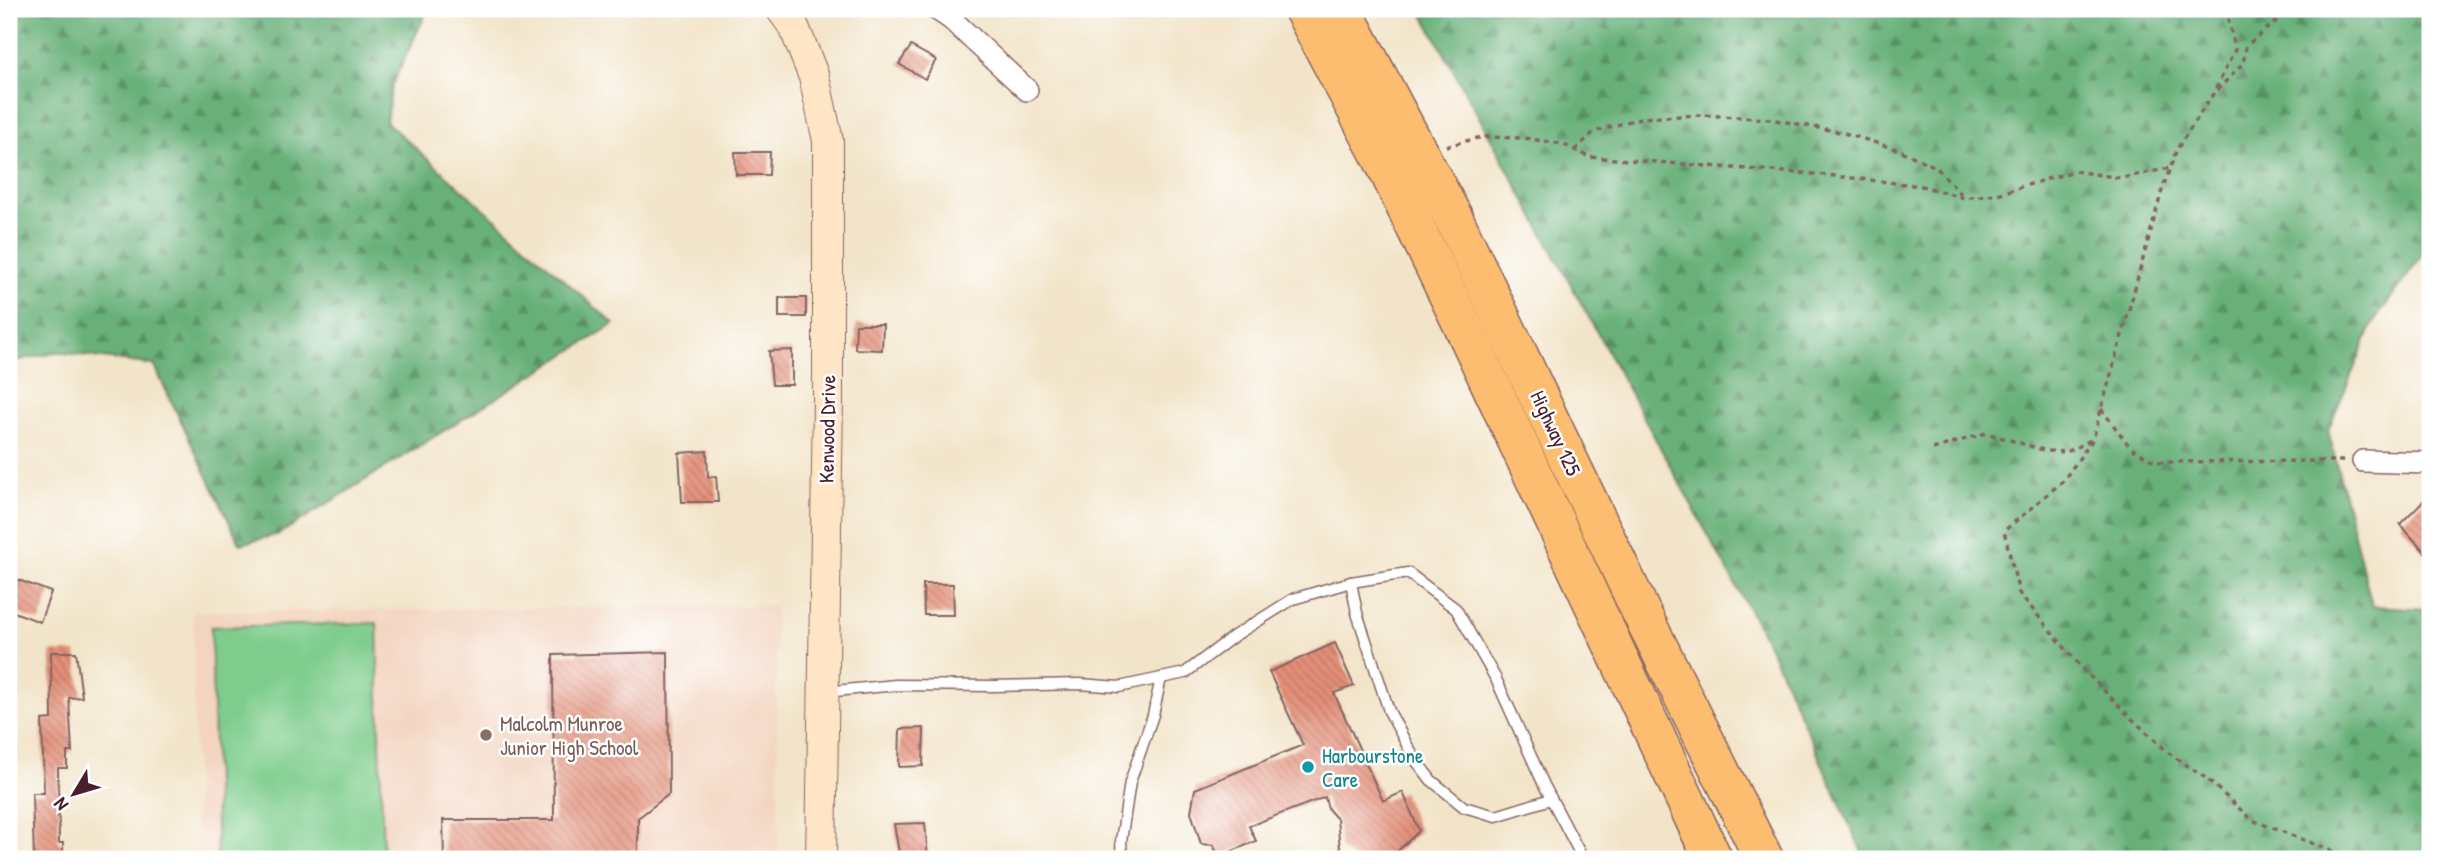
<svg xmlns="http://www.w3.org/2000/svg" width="2439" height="868" font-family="'Patrick Hand',sans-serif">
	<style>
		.built { fill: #f3d4bf }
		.forest { fill: url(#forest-firs); stroke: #586852; stroke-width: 2 }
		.pitch { fill: #7fcd8d; stroke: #64765c; stroke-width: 2 }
		.building { fill: url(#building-back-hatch) }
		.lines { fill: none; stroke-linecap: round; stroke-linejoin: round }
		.lane-casing { stroke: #856462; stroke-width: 13 }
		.street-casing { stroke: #856462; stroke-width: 24 }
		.secondary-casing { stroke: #856462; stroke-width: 32 }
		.highway-casing { stroke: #856462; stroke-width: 41 }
		.path { stroke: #856462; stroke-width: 3.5; stroke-dasharray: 5 5; stroke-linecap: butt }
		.lane { stroke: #fff; stroke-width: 10 }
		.street { stroke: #fff; stroke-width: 21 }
		.secondary { stroke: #fee5c5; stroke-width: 30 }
		.highway { stroke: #fcbd6f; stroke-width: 38 }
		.education-dot { fill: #8d6e63; stroke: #fff; stroke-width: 2.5 }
		.culture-dot { fill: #0f9aa8; stroke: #fff; stroke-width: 2.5 }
		.labels { text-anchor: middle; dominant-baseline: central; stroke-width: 5; stroke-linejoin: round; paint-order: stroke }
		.street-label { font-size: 21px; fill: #4a1f2b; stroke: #fff }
		.education-label { font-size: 21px; fill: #785e54; stroke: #fff; text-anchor: start }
		.culture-label { font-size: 21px; fill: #0d838f; stroke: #fff; text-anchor: start }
	</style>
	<defs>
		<pattern id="forest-firs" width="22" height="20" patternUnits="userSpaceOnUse" patternTransform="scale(1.75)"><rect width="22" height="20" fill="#67b078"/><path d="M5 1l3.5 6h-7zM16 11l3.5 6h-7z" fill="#578f63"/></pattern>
		<pattern id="building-back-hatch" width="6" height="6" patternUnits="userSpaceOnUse" patternTransform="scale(1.75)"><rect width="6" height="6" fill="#e48f78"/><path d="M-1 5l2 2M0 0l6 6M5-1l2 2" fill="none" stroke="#bb7463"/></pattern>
	</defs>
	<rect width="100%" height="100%" fill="#fff"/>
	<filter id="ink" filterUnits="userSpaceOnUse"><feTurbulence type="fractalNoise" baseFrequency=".0143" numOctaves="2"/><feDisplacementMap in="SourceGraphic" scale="14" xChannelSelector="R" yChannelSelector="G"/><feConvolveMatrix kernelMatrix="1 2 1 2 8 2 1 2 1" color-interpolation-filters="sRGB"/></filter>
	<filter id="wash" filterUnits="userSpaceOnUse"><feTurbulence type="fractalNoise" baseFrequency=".00686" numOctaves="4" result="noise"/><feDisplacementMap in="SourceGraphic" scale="28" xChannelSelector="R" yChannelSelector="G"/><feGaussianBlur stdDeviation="1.57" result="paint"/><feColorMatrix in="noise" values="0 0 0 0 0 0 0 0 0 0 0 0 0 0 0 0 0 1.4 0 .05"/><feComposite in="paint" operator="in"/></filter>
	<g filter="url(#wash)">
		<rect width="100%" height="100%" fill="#f2e4c8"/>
		<polygon class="built" points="775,605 779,859 196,859 193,612"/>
		<g class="forest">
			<polygon points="9,9 428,9 392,85 386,122 614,324 279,534 240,544 154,365 58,352 9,362"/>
			<polygon points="1420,9 2430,9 2430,245 2374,321 2328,430 2372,606 2430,609 2430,859 1865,859 1770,648"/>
		</g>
		<polygon class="pitch" points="377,623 383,859 217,859 211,627"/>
		<g id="blocks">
			<g class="building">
				<polygon points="911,46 936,60 925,79 899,64"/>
				<polygon points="735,152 770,152 769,175 736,175"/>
				<rect x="779" y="298" width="27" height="19"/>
				<polygon points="856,324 883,324 882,350 855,349"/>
				<polygon points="792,350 792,385 772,385 769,351"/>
				<polygon points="707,451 708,477 716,476 718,502 682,502 679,453"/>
				<polygon points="2423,501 2430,508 2430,558 2400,524"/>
				<polygon points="13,578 51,592 40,622 9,610 9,587"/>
				<polygon points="923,584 953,584 954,615 924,615"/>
				<polygon points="1335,643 1354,686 1334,693 1383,801 1403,792 1419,831 1389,859 1354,859 1340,848 1337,819 1328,809 1325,797 1249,826 1256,841 1219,857 1213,845 1201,844 1191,812 1195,789 1303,745 1269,672"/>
				<polygon points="51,652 76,652 82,697 69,698 72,752 67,752 67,768 58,768 59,843 63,843 63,859 34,859 32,793 44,793 42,720 52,719"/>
				<polygon points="668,652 669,794 638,818 638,859 444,859 443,820 554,820 553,655"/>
				<polygon points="924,728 923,766 899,767 900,729"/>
				<polygon points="925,823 928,859 900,859 894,824"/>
			</g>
		</g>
	</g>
	<g filter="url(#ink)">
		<use href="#blocks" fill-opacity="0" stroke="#856462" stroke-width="2"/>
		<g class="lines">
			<g class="lane-casing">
				<g id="lane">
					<polyline points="1351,582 1357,613 1389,711 1414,758 1431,780 1464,807 1496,816 1551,799"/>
					<polyline points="825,692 896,685 994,686 1080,684 1119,687 1185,673 1234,636 1293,599 1351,582 1408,573 1456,609 1496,679 1544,785 1583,859"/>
					<polyline points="1122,859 1121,841 1130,782 1153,715 1161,678"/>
				</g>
			</g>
			<g class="street-casing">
				<g id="street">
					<polyline points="936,9 951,19 1027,90"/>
					<polyline points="2363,461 2430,463"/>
				</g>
			</g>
			<g class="secondary-casing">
				<polyline id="secondary" points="781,9 794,27 814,77 828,141 828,399 821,859"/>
			</g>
			<g class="highway-casing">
				<g id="highway">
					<polyline points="1303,9 1383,160 1467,334 1713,859"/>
					<polyline points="1342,9 1454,219 1641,612 1764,859"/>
				</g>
			</g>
			<g class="path">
				<polyline points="2226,9 2235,50 2213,94 2177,149 2163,187 2093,439 2063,481 2004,531 2019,593 2081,667 2129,716 2170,754 2207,779 2252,820 2353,859"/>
				<polyline points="2217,90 2243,64 2246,46 2291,9"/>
				<polyline points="1446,146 1482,137 1524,138 1563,144 1589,157 1826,175 1922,186 1965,198 2001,193 2074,171 2121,178 2170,168"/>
				<polyline points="1575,150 1594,132 1640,118 1703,115 1770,119 1841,132 1899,150 1936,167 1963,196"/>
				<polyline points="2101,409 2131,448 2156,462 2346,461"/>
				<polyline points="1933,449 1986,433 2047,451 2067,452 2091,440"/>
			</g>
			<use href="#lane" class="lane"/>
			<use href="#street" class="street"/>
			<use href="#secondary" class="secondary"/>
			<use href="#highway" class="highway"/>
		</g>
	</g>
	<circle class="education-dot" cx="486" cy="735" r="7"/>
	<circle class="culture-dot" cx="1308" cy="767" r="7"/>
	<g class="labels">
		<g class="street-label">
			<text transform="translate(827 429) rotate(-89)">Kenwood Drive</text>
			<text transform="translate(1556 433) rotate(65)">Highway 125</text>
		</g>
		<g class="education-label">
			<text x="500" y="723">Malcolm Munroe<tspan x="500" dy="24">Junior High School</tspan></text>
		</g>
		<g class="culture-label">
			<text x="1322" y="755">Harbourstone<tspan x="1322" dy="24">Care</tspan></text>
		</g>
	</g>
	<rect width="2439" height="868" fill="none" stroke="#fff" stroke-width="35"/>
	<g transform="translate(74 794) rotate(232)" stroke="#ffffff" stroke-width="5" paint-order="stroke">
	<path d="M0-5L12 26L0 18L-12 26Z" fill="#4a1f2b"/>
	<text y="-10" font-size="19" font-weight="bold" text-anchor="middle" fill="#4a1f2b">N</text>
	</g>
</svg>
